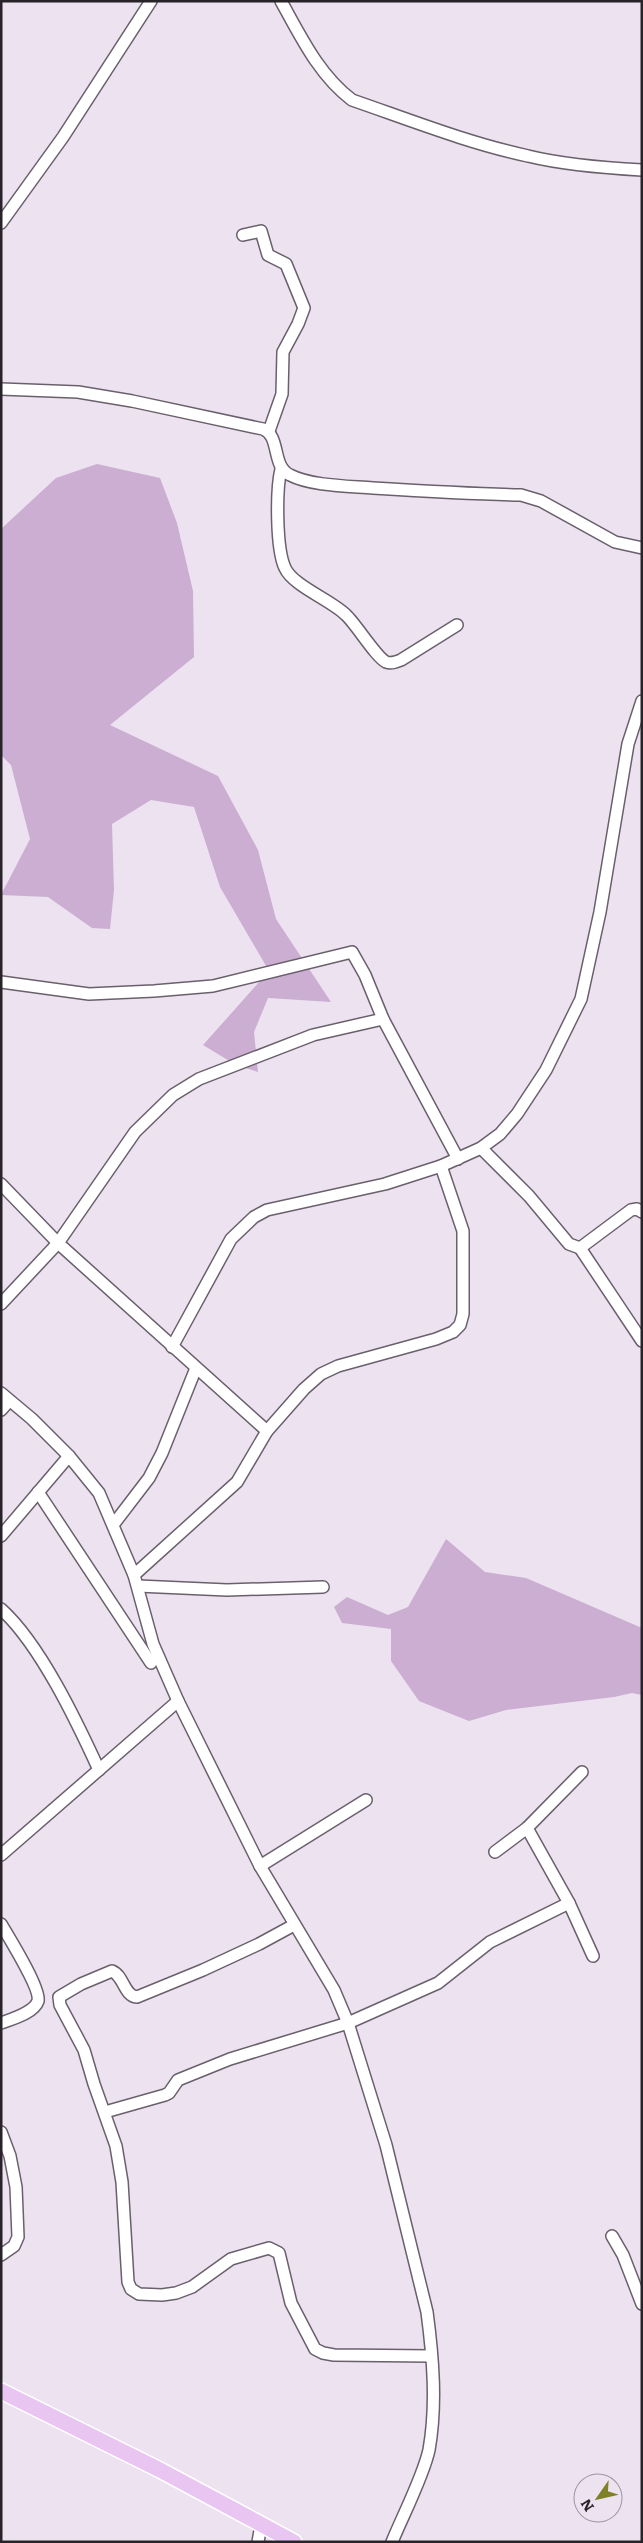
<svg xmlns="http://www.w3.org/2000/svg" width="643" height="2543" font-family="Literata,serif">
	<style>
		.green { fill: #cbaed2 }
		.lines { fill: none; stroke-linecap: round; stroke-linejoin: round }
		.minor-casing { stroke: #6a606c; stroke-width: 14 }
		.major-casing { stroke: #fff; stroke-width: 18 }
		.minor { stroke: #fff; stroke-width: 11 }
		.major { stroke: #e8c6f1; stroke-width: 15 }
	</style>
	<rect width="100%" height="100%" fill="#ede2f0"/>
	<g class="green">
		<polygon points="97,464 160,478 177,523 193,591 194,657 110,725 218,776 258,850 276,919 331,1002 268,998 254,1032 258,1072 236,1065 203,1045 269,971 220,887 194,807 151,800 112,824 114,890 110,929 92,928 48,897 1,895 30,839 11,765 1,755 1,529 56,478"/>
		<polygon points="446,1539 485,1572 526,1578 642,1628 642,1695 632,1693 614,1697 506,1710 469,1721 419,1701 391,1661 391,1629 342,1623 334,1607 347,1597 388,1615 408,1607"/>
	</g>
	<g class="lines">
		<g class="minor-casing">
			<g id="minor">
				<path d="M281 1C301 37 319 75 352 100 410 120 468 143 528 156 565 165 604 168 642 170"/>
				<polyline points="1,223 63,137 151,1"/>
				<polyline points="243,235 261,231 268,255 286,264 304,308 298,324 283,352 282,394 269,431"/>
				<path d="M1 389 78 392 132 401 263 429C281 436 271 466 290 475 311 486 349 486 373 488 422 491 471 494 521 495L541 501 615 542 642 548"/>
				<path d="M281 469C276 490 276 549 285 568 293 586 331 600 346 615 356 624 376 657 386 662 391 664 396 662 401 660L457 625"/>
				<polyline points="1,982 89,994 154,991 213,986 352,952 365,975 383,1019 458,1159"/>
				<polyline points="481,1148 529,1196 569,1244 580,1248 631,1210 637,1209 642,1212"/>
				<polyline points="1,1184 58,1243 267,1431"/>
				<polyline points="580,1248 642,1341"/>
				<polyline points="1,1304 58,1243 135,1132 173,1095 199,1079 313,1035 383,1019"/>
				<polyline points="172,1347 231,1239 254,1217 267,1210 385,1184 441,1166 481,1148 500,1134 517,1114 546,1070 581,999 600,912 628,744 642,701"/>
				<path d="M1 1393 32 1419 69 1456 99 1493 134 1575 153 1644 178 1701 260 1866 334 1990 348 2023 386 2145 427 2312C433 2357 437 2405 429 2450 423 2477 403 2515 392 2542"/>
				<polyline points="1,1410 9,1401"/>
				<polyline points="38,1492 151,1663"/>
				<polyline points="113,1525 149,1478 162,1453 196,1368"/>
				<polyline points="1,1536 69,1456"/>
				<polyline points="134,1575 237,1482 267,1431 304,1389 321,1374 338,1366 436,1339 453,1332 460,1325 463,1314 463,1231 441,1166"/>
				<polyline points="138,1586 227,1590 323,1587"/>
				<path d="M1 1609C40 1644 77 1722 99 1770"/>
				<polyline points="582,1772 527,1828 569,1903 593,1956"/>
				<polyline points="495,1852 527,1828"/>
				<polyline points="1,1855 178,1701"/>
				<polyline points="260,1866 366,1800"/>
				<path d="M1 1924C8 1936 41 1989 38 2001 34 2013 12 2019 1 2023"/>
				<path d="M294 1925 259 1944 203 1970 137 1997C124 1996 124 1976 112 1971L81 1984 59 1997 60 2005 84 2050 94 2084 116 2146 122 2182 128 2282 131 2289 139 2294 162 2295 176 2293 192 2287 231 2259 269 2248 279 2253 291 2303 315 2349 323 2353 334 2355 431 2356"/>
				<polyline points="105,2112 165,2095 169,2093 178,2080 230,2059 348,2023 438,1983 490,1942 569,1903"/>
				<polyline points="1,2132 10,2156 16,2187 18,2237 14,2246 1,2255"/>
				<polyline points="612,2236 623,2255 642,2304"/>
				<polyline points="258,2542 261,2525"/>
			</g>
		</g>
		<g class="major-casing">
			<polyline id="major" points="1,2391 160,2470 294,2542"/>
		</g>
		<use href="#minor" class="minor"/>
		<use href="#major" class="major"/>
	</g>
	<rect width="643" height="2543" fill="none" stroke="#272328" stroke-width="5"/>
	<g transform="translate(598 2498) rotate(236)"><circle r="24" fill="#ede2f0" stroke="#9e96a0"/>
	<path d="M0-4L9 19L0 12L-9 19Z" fill="#7f8028"/>
	<text y="-8" font-size="14" font-weight="bold" text-anchor="middle" fill="#272328">N</text>
	</g>
</svg>
